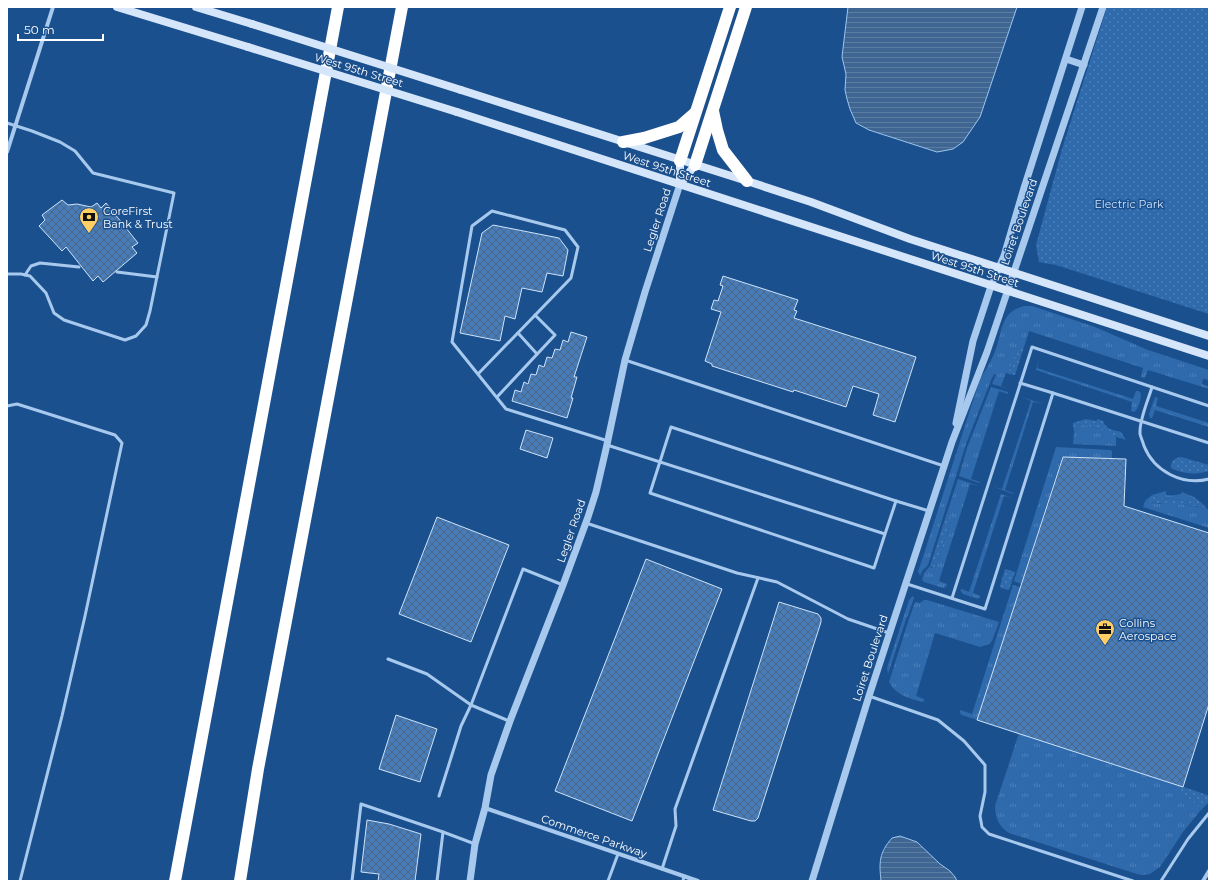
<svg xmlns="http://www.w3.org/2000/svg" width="1216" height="888" font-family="Montserrat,sans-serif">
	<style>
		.grass { fill: url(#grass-tufts) }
		.park { fill: url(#park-dots) }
		.water { fill: url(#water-rules); stroke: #9cc5f0 }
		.building { fill: url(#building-cross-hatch); stroke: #cee3fa }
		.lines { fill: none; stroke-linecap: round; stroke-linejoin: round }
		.service { stroke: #a8c9ee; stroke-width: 3 }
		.minor { stroke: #a8c9ee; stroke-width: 4 }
		.tertiary { stroke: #a8c9ee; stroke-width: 7 }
		.secondary { stroke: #d5e6fa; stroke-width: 8 }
		.motorway { stroke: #fff; stroke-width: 12 }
		.secondary-bridge { stroke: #d5e6fa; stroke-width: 8 }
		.labels { text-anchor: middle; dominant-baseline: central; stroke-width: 3; stroke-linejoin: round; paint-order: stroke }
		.street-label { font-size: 11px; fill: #fff; stroke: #1b508e }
		.park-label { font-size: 11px; fill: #cee3fa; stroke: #1b508e }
		.poi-label { font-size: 11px; fill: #fff; stroke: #1b508e; text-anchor: start }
	</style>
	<defs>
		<pattern id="grass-tufts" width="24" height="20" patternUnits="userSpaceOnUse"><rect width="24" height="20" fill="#2e6aac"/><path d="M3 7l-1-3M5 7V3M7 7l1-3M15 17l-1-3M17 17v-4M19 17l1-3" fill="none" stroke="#4d80b8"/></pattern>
		<pattern id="park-dots" width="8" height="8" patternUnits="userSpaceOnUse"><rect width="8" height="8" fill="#2e6aac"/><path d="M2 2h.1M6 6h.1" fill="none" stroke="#4d80b8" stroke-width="1.8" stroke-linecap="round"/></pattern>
		<pattern id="water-rules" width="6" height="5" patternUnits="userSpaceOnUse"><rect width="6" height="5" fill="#3f6692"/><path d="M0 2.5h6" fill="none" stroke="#5c7da2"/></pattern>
		<pattern id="building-cross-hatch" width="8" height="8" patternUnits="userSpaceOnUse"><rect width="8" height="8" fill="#487cb8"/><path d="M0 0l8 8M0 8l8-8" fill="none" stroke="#4a6687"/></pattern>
	</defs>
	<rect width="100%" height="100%" fill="#1b508e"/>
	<g class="grass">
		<path d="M1024 306H1032L1095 327 1148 350 1209 370V380L1203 379 1202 384 1209 387V389L1148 370 1145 377 1144 378 1141 377 1143 368 1029 331 1024 347 1018 348 1009 371V374L1006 373 1001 386 1010 389 992 384 996 375 994 374 991 380 966 444 928 565 922 571 920 576 918 571 920 566 980 379C985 371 990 363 994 354 1003 335 998 313 1024 306Z"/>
		<path d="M1039 359 1037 368 1133 399 1136 391H1139L1141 394C1141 399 1139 409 1134 412L1131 411 1132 402 1036 370 1033 380Z"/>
		<polygon points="991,387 1008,392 1008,394 999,391 971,479 980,482 979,483 959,476 967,448"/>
		<polygon points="1022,397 1043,404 1033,402 1005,490 1013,493 1013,494 994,487 1002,489 1031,401"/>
		<polygon points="1155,397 1158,398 1156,406 1209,423 1209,427 1155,410 1152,418 1150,418 1149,414"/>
		<polygon points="1080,424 1107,431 1116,437 1116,446 1073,444 1074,432 1075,432 1078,425"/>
		<polygon points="1056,447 1111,450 1112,452 1112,459 1062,457 1021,584 1014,581"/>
		<polygon points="958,479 979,486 970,484 939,581 947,584 946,587 943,588 924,582 922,580 924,573 930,566 931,568 935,567 936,566 951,521 950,515 947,513"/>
		<polygon points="993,491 1012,498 1004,496 973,593 980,596 980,597 978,599 963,594 960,590 962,589 969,592 1001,494"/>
		<path d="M1166 491V495C1172 496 1176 495 1181 494L1182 492 1194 497 1192 500 1188 502 1177 499 1158 498 1152 495Z"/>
		<polygon points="1145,501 1160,504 1182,504 1198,507 1202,506 1203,504 1209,511 1209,528 1143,507"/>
		<polygon points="1013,585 1020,587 977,720 962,715 960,713 960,710 972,714"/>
		<polygon points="913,596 914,598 908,615 906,619 888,674 887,668 909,600"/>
		<path d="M924 600H927L999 622 992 641 989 644 980 647 935 633 916 696 924 699V701L922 702C908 698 896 695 889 682L908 622 915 602 920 603Z"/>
		<path d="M1019 733 1181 786 1178 796C1188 799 1198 800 1200 811L1183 832 1160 867 1150 874 1143 875 1137 874 1009 833C999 827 995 817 995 806Z"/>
	</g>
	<g class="park">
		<polygon points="1107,7 1209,7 1209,314 1056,265 1039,262 1036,245 1062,149"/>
		<polygon points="1018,347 1024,347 1015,375 1009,374 1009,371"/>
		<path d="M1086 419 1096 421 1098 419 1103 421C1106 430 1114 430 1121 432L1126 440 1114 436 1106 431 1080 424 1078 425 1076 431 1074 432 1073 423Z"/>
		<path d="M1181 457 1209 465V471C1196 475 1182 474 1171 468 1170 461 1175 458 1181 457Z"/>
		<polygon points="1152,495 1158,498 1177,499 1188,502 1192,500 1194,497 1203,504 1200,507 1182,504 1175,506 1145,501"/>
		<polygon points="947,513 950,515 951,521 936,566 933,568 930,566"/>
		<polygon points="1005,569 1015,572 1009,590 1001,588 1000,586"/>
		<path d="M1181 786 1207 795 1209 796V802L1200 811C1198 800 1187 799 1178 796Z"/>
	</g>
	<g class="water">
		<polygon points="848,7 1017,7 980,117 963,142 953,149 937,152 869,130 856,123 850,109 847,99 845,90 846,74 842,57"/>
		<path d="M900 836 917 842 940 864 950 871 955 877 957 881H881C879 862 879 853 892 838Z"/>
	</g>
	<g class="building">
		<polygon points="62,200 68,205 77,204 91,207 97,203 101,208 106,203 138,243 132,247 137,253 103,282 98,276 93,281 66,247 62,251 39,226 45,220 42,215"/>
		<polygon points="493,225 559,238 568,250 563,276 547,273 542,292 522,288 515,319 505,316 500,341 460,333 482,233"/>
		<polygon points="723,276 798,300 794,310 797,311 794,318 916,357 895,422 873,415 879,394 853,386 846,407 794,390 793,392 712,366 712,364 705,361 721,312 711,309 714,300 718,301 723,286 720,285"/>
		<polygon points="571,332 587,337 574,377 577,377 571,398 573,398 567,418 512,401 515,390 521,392 524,382 528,384 531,374 536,375 539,365 544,367 547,357 552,358 555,349 560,350 563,340 568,342"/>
		<polygon points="526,430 553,438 547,458 520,449"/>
		<polygon points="1063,457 1126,459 1124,506 1209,533 1209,704 1183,787 977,720"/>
		<polygon points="437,517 509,545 471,642 399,614"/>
		<polygon points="646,559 722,589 632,821 555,791"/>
		<polygon points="779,602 818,614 821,618 821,622 758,818 755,821 751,821 713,810"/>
		<polygon points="396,715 437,729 420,782 379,769"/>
		<polygon points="367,820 389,824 421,834 415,881 378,881 379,874 361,872"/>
	</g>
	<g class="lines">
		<g class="service">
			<polyline points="7,123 32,131 60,142 75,151 93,173 174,193 150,311 146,325 136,336 125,340 64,320 54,313 46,293 30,276 21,274 7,274"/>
			<polyline points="117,272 157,277"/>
			<polyline points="25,275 31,266 40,263 79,267"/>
			<polyline points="518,333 537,354"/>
			<polyline points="625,360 944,466"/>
			<polyline points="478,374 571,278 578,247 565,230 492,211 472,226 452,342 506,409 608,441"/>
			<polyline points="1020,383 1053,393"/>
			<path d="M1152 387C1148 401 1139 420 1140 434 1141 438 1143 442 1144 446 1154 471 1182 486 1209 479"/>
			<polyline points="497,397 555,335 535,315"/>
			<polyline points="7,406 17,404 115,435 122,443 85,616 62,716 20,881"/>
			<polyline points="607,445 885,534 896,501 671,427 650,493 874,568 885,534"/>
			<polyline points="896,501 929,511"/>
			<polyline points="586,523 737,573 777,582 848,619 889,633"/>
			<polyline points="907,584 985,609 1053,393 1209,443"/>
			<polyline points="952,598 1032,347 1209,406"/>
			<polyline points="388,659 427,674 471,705 461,726 439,796"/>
			<polyline points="869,696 938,720 964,741 985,765 985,792 980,816 982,827 989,834 1133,881"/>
			<polyline points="509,721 471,705 523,569 563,585"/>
			<polyline points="662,869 676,826 675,809 758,578"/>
			<polyline points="352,881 361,804 443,832"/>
			<polyline points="437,881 443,832 475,844"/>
			<polyline points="608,881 618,854"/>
			<polyline points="683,881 684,876"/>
			<polyline points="1161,881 1188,839 1209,813"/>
		</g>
		<g class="minor">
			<polyline points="7,152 53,7"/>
			<polyline points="485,808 698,881"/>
			<polyline points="1203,881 1209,871"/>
		</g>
		<g class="tertiary">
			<polyline points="1066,59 1084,65"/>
			<polyline points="956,423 973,341 991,286 1004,256 1024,188 1082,7"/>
			<polyline points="470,881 475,844 485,808 491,775 510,721 563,585 588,517 596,492 606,449 625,360 645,292 680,184"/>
			<polyline points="812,881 869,696 952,442 987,352 1103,7"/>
		</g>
		<g class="secondary">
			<polyline points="117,7 248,47"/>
			<polyline points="196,7 252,24"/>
			<polyline points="461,90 747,181 811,202 910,239 1209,336"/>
			<polyline points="457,112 1209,356"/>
			<polyline points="680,161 680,184"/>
			<polyline points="680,184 695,165"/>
		</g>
		<g class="motorway">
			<polyline points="713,111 717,130 723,150 747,181"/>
			<polyline points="623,142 644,138 679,127 695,113"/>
			<polyline points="680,161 730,7"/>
			<polyline points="695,165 746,7"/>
			<polyline points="175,881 338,7"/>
			<polyline points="240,881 258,769 402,7"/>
		</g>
		<g class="secondary-bridge">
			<polyline points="252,24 461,90"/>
			<polyline points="248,47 457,112"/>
		</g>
	</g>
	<defs>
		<g id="bank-pin" transform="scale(1)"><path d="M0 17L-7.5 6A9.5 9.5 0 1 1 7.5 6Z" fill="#ffcf66" stroke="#1b508e"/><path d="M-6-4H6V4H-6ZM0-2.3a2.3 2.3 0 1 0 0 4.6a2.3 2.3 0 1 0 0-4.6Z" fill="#111"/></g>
		<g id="office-pin" transform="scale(1)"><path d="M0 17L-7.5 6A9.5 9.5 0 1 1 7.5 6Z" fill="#ffcf66" stroke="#1b508e"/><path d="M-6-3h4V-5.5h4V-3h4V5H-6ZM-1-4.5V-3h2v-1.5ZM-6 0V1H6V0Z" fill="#111"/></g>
	</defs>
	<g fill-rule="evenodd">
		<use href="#bank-pin" x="89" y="217"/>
		<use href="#office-pin" x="1105" y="629"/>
	</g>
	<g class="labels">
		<g class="street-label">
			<text transform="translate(359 70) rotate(17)">West 95th Street</text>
			<text transform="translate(667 169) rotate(18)">West 95th Street</text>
			<text transform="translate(657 220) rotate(-72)">Legler Road</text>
			<text transform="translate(1019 222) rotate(-71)">Loiret Boulevard</text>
			<text transform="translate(975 269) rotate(18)">West 95th Street</text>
			<text transform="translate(571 531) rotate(-71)">Legler Road</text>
			<text transform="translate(870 658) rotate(-72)">Loiret Boulevard</text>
			<text transform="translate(594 836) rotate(19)">Commerce Parkway</text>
		</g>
		<g class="park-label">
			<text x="1129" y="204">Electric Park</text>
		</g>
		<g class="poi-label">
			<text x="103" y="211">CoreFirst<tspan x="103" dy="13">Bank &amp; Trust</tspan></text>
			<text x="1119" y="623">Collins<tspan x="1119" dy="13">Aerospace</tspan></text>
		</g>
	</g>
	<rect width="1216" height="888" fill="none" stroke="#ffffff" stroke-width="16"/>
	<path d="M18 34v6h85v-6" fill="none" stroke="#ffffff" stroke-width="2"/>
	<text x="24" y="34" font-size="12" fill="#ffffff" stroke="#1b508e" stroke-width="3" paint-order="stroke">50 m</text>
</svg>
